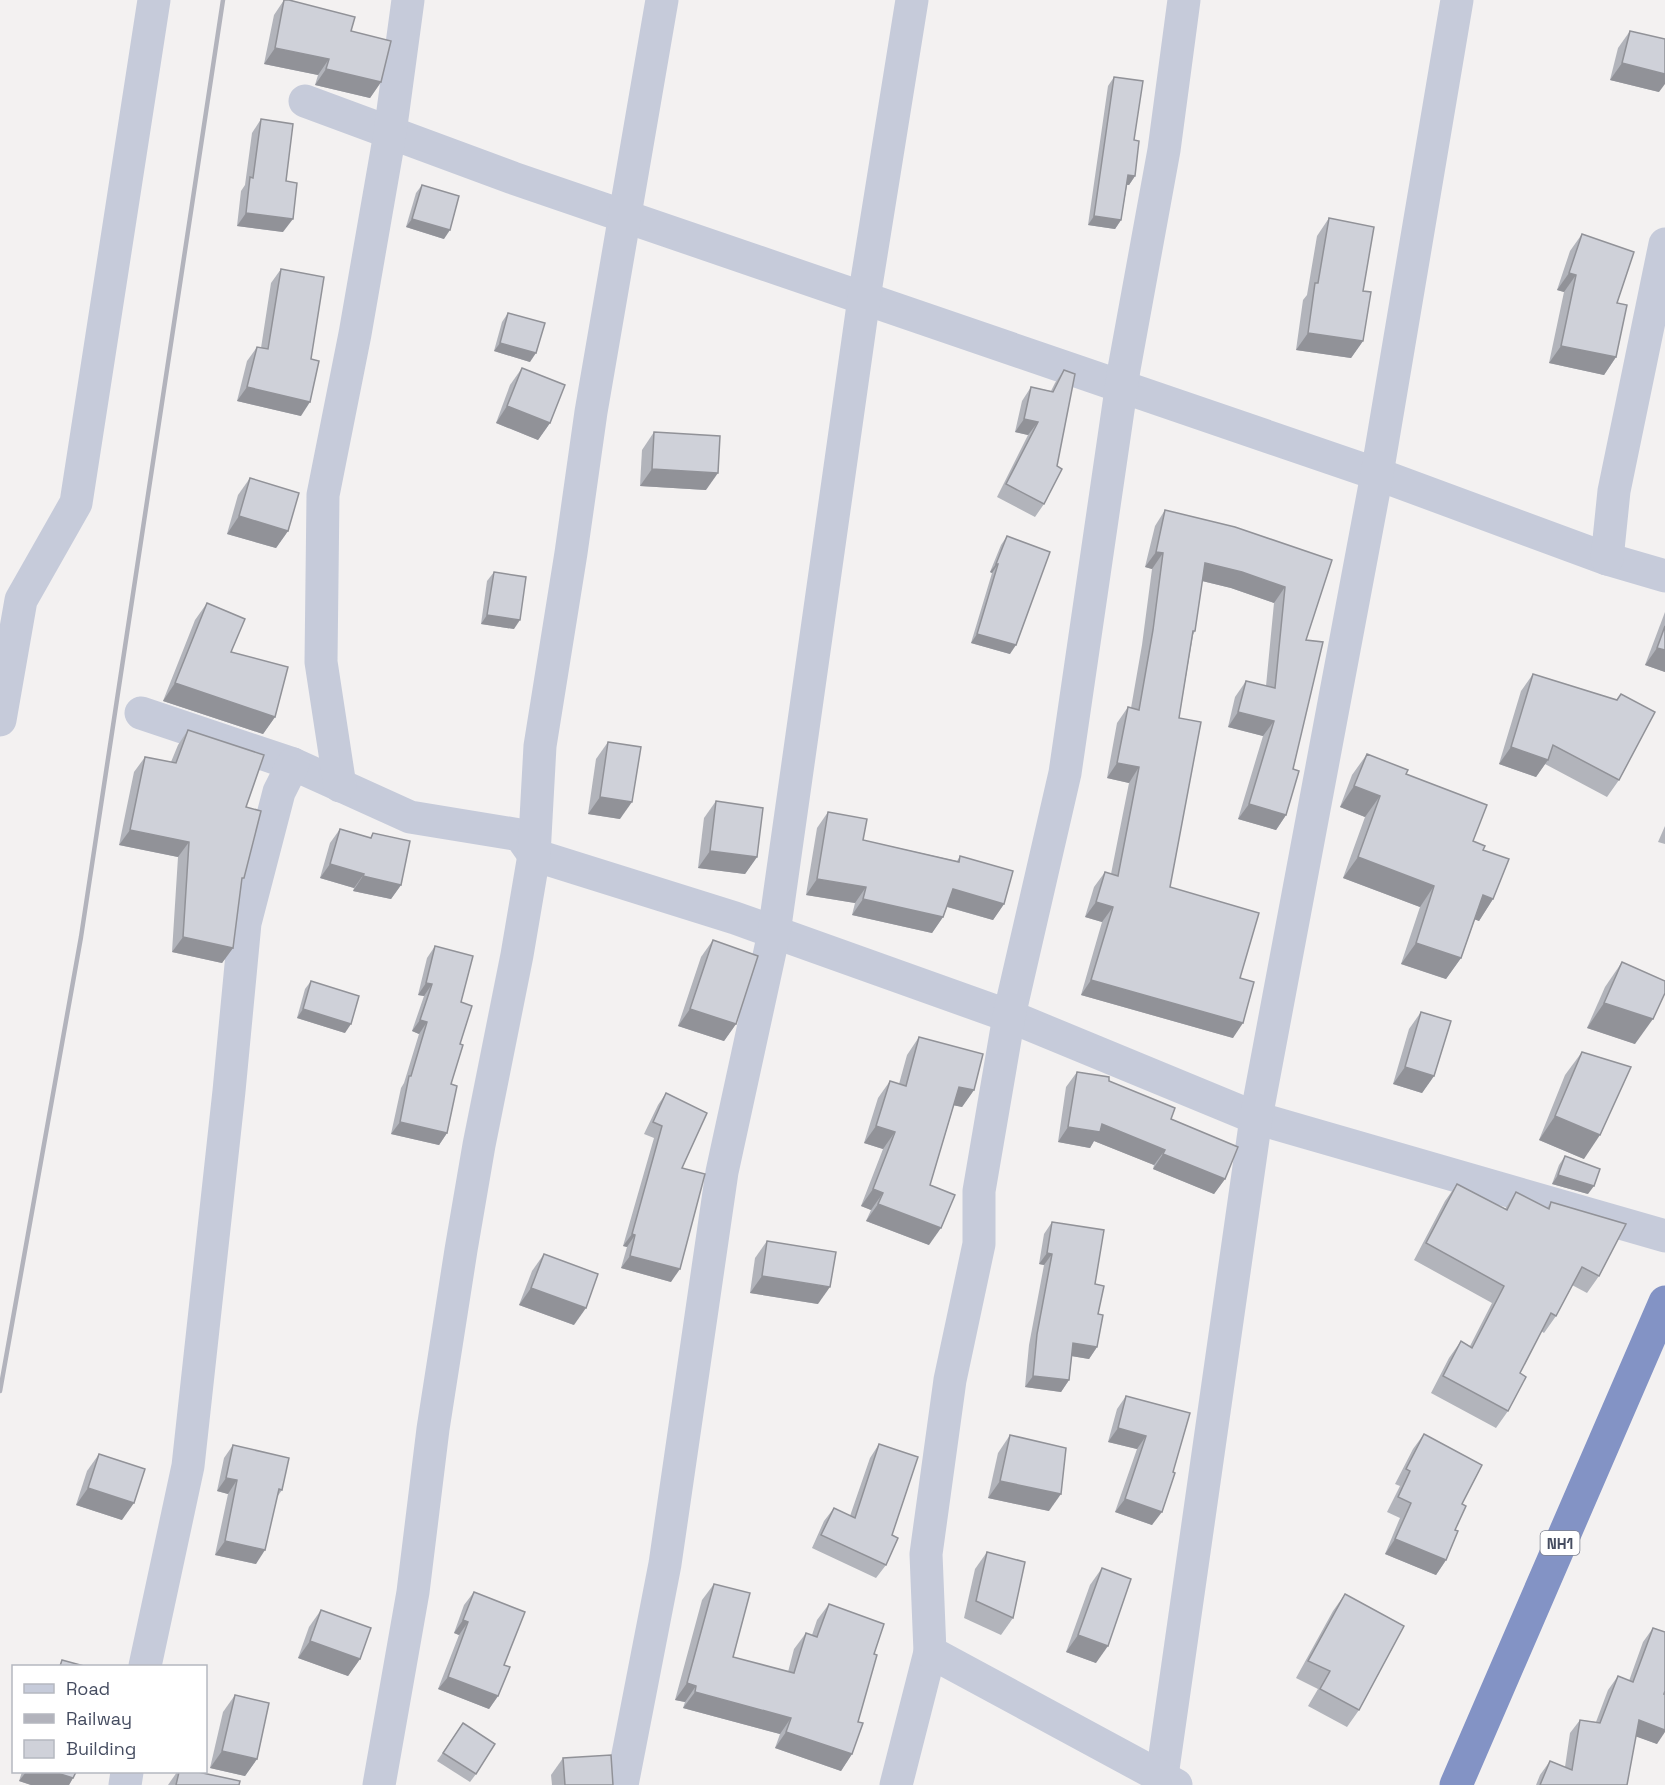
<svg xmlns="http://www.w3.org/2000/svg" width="1665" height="1785" font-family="'Space Grotesk',sans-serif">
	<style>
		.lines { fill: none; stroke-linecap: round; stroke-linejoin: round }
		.street { stroke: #c6cbda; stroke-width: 33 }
		.highway { stroke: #8393c5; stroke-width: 33 }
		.rail { stroke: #b2b3bc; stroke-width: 4.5 }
		.wall { fill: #b2b4bb }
		.shaded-wall { fill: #919298 }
		.building { fill: #cfd1d9; stroke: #919298; stroke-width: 1.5 }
		.labels { text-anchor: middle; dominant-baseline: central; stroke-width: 5; stroke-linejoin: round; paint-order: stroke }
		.shield { fill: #fff; stroke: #7e8290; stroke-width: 1.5 }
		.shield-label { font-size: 15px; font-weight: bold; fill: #464d61 }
	</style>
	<rect width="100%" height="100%" fill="#f3f1f1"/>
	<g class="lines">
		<g class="street">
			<polyline points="305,101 513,178 1377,474 1607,559 1665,576"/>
			<polyline points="1607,559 1614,491 1665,244"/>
			<polyline points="141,713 293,764 410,817 520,835 534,855 735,918 1009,1016 1256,1118 1665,1236"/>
			<polyline points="0,720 21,600 76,503 154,0"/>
			<polyline points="340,786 321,662 323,495 355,334 390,133 408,0"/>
			<polyline points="145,1666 188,1466 229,1091 245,923 279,792 293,764"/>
			<polyline points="1162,1776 1256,1118 1377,474 1457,0"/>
			<polyline points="125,1785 127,1772"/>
			<polyline points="379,1785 413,1592 433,1429 461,1250 479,1145 517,955 534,855 540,746 571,553 591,412 662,0"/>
			<polyline points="622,1785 665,1564 722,1172 774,933 864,298 912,0"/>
			<polyline points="896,1785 930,1652"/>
			<polyline points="1176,1785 930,1652 926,1554 950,1380 979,1244 979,1191 1009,1016 1065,773 1124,369 1164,150 1184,0"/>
		</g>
		<polyline class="highway" points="1456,1785 1665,1302"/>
		<polyline class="rail" points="0,1391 81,937 223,0"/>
	</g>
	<g class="wall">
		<polygon points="284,0 289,0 351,31 381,82 370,98 315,85 318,75 264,64 274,15"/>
		<polygon points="1630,31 1659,92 1610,80 1618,48"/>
		<polygon points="1114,77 1134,140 1135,176 1129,185 1127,185 1121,220 1115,229 1088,225 1108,86"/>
		<polygon points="261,119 286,181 283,232 237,226 241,191 245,185 252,133"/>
		<polygon points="422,185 444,239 406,227 416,193"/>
		<polygon points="1329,218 1363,291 1363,341 1351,358 1296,350 1303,300 1307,295 1317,236"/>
		<polygon points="1582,234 1617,303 1616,357 1604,375 1549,363 1564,292 1557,290 1570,251"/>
		<polygon points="281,269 301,416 237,401 247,361 257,347 261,348 271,283"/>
		<polygon points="508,313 530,362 494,351 502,322"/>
		<polygon points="522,368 550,423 538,440 496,423 510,385"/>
		<polygon points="1064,370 1044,504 1035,517 997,497 1028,435 1015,432 1022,401 1031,387 1051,391 1055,383"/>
		<polygon points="654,432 706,490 640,486 642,450"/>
		<polygon points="250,478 288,531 276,548 227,534 238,495"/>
		<polygon points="1165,510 1332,560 1306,640 1293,769 1286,815 1276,830 1238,819 1263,736 1228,727 1235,697 1246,681 1266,686 1274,603 1231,588 1202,581 1195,631 1193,635 1179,718 1170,887 1240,978 1233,1038 1081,995 1102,922 1085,917 1094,887 1105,872 1111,874 1129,783 1107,778 1117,723 1128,707 1131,708 1142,645 1152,569 1145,567 1155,526"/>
		<polygon points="1007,536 1010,654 971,643 992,573 990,572 1001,545"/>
		<polygon points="494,572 514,629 481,624 487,581"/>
		<polygon points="207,603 231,652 275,717 263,734 163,701 195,620"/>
		<polygon points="1665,612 1665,672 1645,665"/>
		<polygon points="1533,674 1617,700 1621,694 1619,780 1607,797 1545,764 1536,777 1499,764 1521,691"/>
		<polygon points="188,730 246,807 241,882 233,948 222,963 172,952 178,857 119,845 134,772 145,757 171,762 178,745"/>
		<polygon points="608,742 620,819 588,814 596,759"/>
		<polygon points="1367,754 1406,774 1483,850 1493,899 1479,921 1475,919 1461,958 1446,979 1401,964 1420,907 1343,878 1365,817 1340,807 1352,775"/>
		<polygon points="716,801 757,857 745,874 698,868 704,818"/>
		<polygon points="828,812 863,840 957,861 960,856 1004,904 993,920 947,907 943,917 932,933 852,915 855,903 806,895 817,828"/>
		<polygon points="1665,826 1665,844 1658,842"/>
		<polygon points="340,829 370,838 373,833 401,885 391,899 353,891 354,888 320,878 330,843"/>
		<polygon points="713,940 736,1024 724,1041 678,1026 701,957"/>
		<polygon points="435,946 461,1002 460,1044 451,1084 447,1133 439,1145 391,1134 401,1088 404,1083 419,1034 412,1031 424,996 418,995 427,958"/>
		<polygon points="1622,962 1635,1044 1587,1028 1605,987"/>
		<polygon points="311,981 345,1033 297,1018 305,989"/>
		<polygon points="1421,1012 1434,1076 1422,1093 1393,1084 1409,1029"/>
		<polygon points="919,1037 974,1090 962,1107 954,1105 930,1185 929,1245 866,1221 871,1210 861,1206 883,1149 864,1143 878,1098 890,1081 899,1084 907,1055"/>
		<polygon points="1582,1052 1584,1159 1539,1140 1565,1075"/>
		<polygon points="1077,1072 1109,1081 1171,1119 1225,1179 1214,1194 1153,1169 1154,1165 1094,1141 1090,1148 1058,1142 1066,1087"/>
		<polygon points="666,1093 682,1168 671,1282 621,1268 627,1247 623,1246 654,1138 644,1134 658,1105"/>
		<polygon points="1565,1156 1588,1194 1552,1184 1559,1165"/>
		<polygon points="1457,1184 1505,1209 1516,1192 1547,1208 1551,1202 1599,1276 1587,1293 1572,1285 1556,1316 1544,1333 1541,1331 1520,1373 1508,1411 1496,1428 1431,1393 1449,1358 1461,1341 1470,1346 1492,1303 1414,1260 1445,1201"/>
		<polygon points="1052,1222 1095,1284 1098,1314 1097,1347 1089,1359 1072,1356 1069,1380 1061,1392 1025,1387 1029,1345 1044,1265 1039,1264 1044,1234"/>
		<polygon points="767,1241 818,1304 750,1293 755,1258"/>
		<polygon points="544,1254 574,1325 519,1305 532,1271"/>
		<polygon points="1126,1396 1190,1413 1152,1525 1115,1512 1137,1449 1108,1442 1117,1409"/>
		<polygon points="1424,1434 1462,1504 1446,1560 1436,1575 1385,1554 1400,1518 1387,1512 1400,1486 1395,1484 1413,1449"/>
		<polygon points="1010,1435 1049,1511 988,1498 998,1453"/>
		<polygon points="879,1444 892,1535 886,1565 876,1578 812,1548 824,1521 834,1508 850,1516 870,1458"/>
		<polygon points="233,1445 282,1490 277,1497 256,1564 215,1555 228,1494 217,1491 224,1458"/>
		<polygon points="99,1454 122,1520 76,1505 87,1471"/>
		<polygon points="987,1552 1013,1618 1001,1635 964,1618 975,1569"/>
		<polygon points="1102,1568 1096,1663 1066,1652 1090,1585"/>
		<polygon points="714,1584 733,1657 788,1672 794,1649 806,1633 812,1635 817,1620 829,1604 874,1654 858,1722 852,1754 841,1771 775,1748 780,1734 683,1708 685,1702 675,1700 702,1600"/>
		<polygon points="474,1592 504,1665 498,1696 489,1709 438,1689 459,1635 454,1633 464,1605"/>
		<polygon points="1345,1594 1359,1710 1347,1727 1308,1706 1318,1689 1296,1678 1333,1611"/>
		<polygon points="321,1610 360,1659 348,1676 298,1658 309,1627"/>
		<polygon points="1653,1628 1664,1694 1657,1744 1636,1736 1627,1785 1536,1785 1540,1775 1550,1761 1565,1767 1570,1733 1580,1720 1596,1722 1608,1690 1618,1676 1629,1681 1643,1642"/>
		<polygon points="235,1695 257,1759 245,1776 210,1768 223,1712"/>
		<polygon points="463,1723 476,1774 470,1782 437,1761"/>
		<polygon points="563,1758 613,1785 552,1785 551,1775"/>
		<polygon points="22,1772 76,1772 69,1785 31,1785 19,1781"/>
		<polygon points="177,1772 198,1772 239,1785 168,1785"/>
	</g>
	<g class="shaded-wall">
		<polygon points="275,48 329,59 318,75 264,64"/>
		<polygon points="1622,63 1665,74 1665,84 1659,92 1610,80"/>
		<polygon points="326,69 381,82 370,98 315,85"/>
		<polygon points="1128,175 1135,176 1129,185 1122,184"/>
		<polygon points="246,213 293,219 283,232 237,226"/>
		<polygon points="1094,216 1121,220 1115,229 1088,225"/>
		<polygon points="412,219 450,230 444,239 406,227"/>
		<polygon points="1569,273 1576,275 1564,292 1557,290"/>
		<polygon points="1308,333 1363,341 1351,358 1296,350"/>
		<polygon points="500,343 536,353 530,362 494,351"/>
		<polygon points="1561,346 1616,357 1604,375 1549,363"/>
		<polygon points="247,387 310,402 301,416 237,401"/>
		<polygon points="507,406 550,423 538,440 496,423"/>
		<polygon points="1024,419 1038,422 1028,435 1015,432"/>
		<polygon points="652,469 718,473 706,490 640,486"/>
		<polygon points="239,516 288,531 276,548 227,534"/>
		<polygon points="1156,552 1163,553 1152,569 1145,567"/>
		<polygon points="1205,563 1242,572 1285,587 1274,603 1231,588 1194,579"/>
		<polygon points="996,564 998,564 992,573 990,572"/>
		<polygon points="487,615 520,620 514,629 481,624"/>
		<polygon points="977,634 1016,645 1010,654 971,643"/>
		<polygon points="1657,648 1665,650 1665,672 1645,665"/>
		<polygon points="175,683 275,717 263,734 163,701"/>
		<polygon points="1238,712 1274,721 1263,736 1228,727"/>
		<polygon points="1511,747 1548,760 1536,777 1499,764"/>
		<polygon points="1117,763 1139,767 1129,783 1107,778"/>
		<polygon points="1354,786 1380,796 1365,817 1340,807"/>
		<polygon points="600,797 632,802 620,819 588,814"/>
		<polygon points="1249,804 1286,815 1276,830 1238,819"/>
		<polygon points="130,830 189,842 178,857 119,845"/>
		<polygon points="710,851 757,857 745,874 698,868"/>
		<polygon points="1358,857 1434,886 1420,907 1343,878"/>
		<polygon points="330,864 364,874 354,888 320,878"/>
		<polygon points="363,876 401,885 391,899 353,891"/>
		<polygon points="817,879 866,887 855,903 806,895"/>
		<polygon points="953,889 1004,904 993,920 941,905"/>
		<polygon points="1483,895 1493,899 1479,921 1468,917"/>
		<polygon points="863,899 943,917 932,933 852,915"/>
		<polygon points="1096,902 1113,907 1102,922 1085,917"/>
		<polygon points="183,937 233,948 222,963 172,952"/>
		<polygon points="1416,943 1461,958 1446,979 1401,964"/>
		<polygon points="1091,980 1243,1023 1233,1038 1081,995"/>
		<polygon points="426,983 432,984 424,996 418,995"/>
		<polygon points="1604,1003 1653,1019 1635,1044 1587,1028"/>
		<polygon points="303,1009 351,1024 345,1033 297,1018"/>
		<polygon points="690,1009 736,1024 724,1041 678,1026"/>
		<polygon points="420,1020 427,1022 419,1034 412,1031"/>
		<polygon points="1405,1067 1434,1076 1422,1093 1393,1084"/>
		<polygon points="959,1087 974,1090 962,1107 947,1104"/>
		<polygon points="1555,1116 1600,1135 1584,1159 1539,1140"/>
		<polygon points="400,1122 447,1133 439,1145 391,1134"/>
		<polygon points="1102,1124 1165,1150 1154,1165 1094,1141 1090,1148 1058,1142 1068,1127"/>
		<polygon points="876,1126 895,1132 883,1149 864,1143"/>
		<polygon points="1163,1154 1225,1179 1214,1194 1153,1169"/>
		<polygon points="1558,1175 1594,1186 1588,1194 1552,1184"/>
		<polygon points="873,1189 883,1193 871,1210 861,1206"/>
		<polygon points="878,1204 941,1228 929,1245 866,1221"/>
		<polygon points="632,1234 635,1235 627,1247 623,1246"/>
		<polygon points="1047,1253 1052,1254 1044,1265 1039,1264"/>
		<polygon points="630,1256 680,1269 671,1282 621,1268"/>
		<polygon points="762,1276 830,1287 818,1304 750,1293"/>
		<polygon points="531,1288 586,1308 574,1325 519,1305"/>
		<polygon points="1073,1343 1097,1347 1089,1359 1065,1355"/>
		<polygon points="1033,1376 1069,1380 1061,1392 1025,1387"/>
		<polygon points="1118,1428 1146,1436 1137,1449 1108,1442"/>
		<polygon points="226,1478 237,1480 228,1494 217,1491"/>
		<polygon points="1000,1481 1061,1494 1049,1511 988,1498"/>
		<polygon points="88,1488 134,1503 122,1520 76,1505"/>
		<polygon points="1125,1499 1162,1512 1152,1525 1115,1512"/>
		<polygon points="1395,1539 1446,1560 1436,1575 1385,1554"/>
		<polygon points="225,1541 265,1550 256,1564 215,1555"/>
		<polygon points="463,1620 468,1622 459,1635 454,1633"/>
		<polygon points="1078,1635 1108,1646 1096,1663 1066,1652"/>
		<polygon points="310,1641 360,1659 348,1676 298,1658"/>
		<polygon points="448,1677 498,1696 489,1709 438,1689"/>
		<polygon points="687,1683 696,1686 685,1702 675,1700"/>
		<polygon points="695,1692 791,1718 780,1734 683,1708"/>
		<polygon points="1639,1720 1665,1730 1665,1732 1657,1744 1629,1734"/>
		<polygon points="786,1732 852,1754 841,1771 775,1748"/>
		<polygon points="222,1751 257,1759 245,1776 210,1768"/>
		<polygon points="26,1772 54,1772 73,1778 69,1785 31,1785 19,1781"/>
	</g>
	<g class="building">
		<polygon points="284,0 289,0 355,17 351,31 391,41 381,82 326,69 329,59 275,48"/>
		<polygon points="1630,31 1665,39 1665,74 1622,63"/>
		<polygon points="1114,77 1143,81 1134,140 1139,141 1135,176 1128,175 1121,220 1094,216"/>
		<polygon points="261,119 293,124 286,181 297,183 293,219 246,213 250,177 253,178"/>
		<polygon points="422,185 459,196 450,230 412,219"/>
		<polygon points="1329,218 1374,227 1363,291 1371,292 1363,341 1308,333 1315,283 1318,283"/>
		<polygon points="1582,234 1634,252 1617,303 1627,305 1616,357 1561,346 1576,275 1569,273"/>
		<polygon points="281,269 324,277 311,359 319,361 310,402 247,387 257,347 268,349"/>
		<polygon points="508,313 545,323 536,353 500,343"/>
		<polygon points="522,368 565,385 550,423 507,406"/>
		<polygon points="1064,370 1075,374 1057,466 1062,469 1044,504 1006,484 1038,422 1024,419 1031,387 1053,392"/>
		<polygon points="654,432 720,436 718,473 652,469"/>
		<polygon points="250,478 299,493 288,531 239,516"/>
		<polygon points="1165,510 1235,527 1332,560 1306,640 1323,642 1293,769 1299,771 1286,815 1249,804 1274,721 1238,712 1246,681 1275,688 1285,587 1242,572 1205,563 1195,631 1193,631 1179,718 1201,722 1170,887 1259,913 1240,978 1254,982 1243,1023 1091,980 1113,907 1096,902 1105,872 1118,876 1139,767 1117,763 1128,707 1139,710 1153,630 1163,553 1156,552"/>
		<polygon points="1007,536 1050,552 1016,645 977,634 998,564 996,564"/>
		<polygon points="494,572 526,577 520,620 487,615"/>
		<polygon points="207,603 245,619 231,652 288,667 275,717 175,683"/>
		<polygon points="1665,626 1665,650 1657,648"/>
		<polygon points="1533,674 1617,700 1621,694 1655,712 1619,780 1553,745 1548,760 1511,747"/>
		<polygon points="188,730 264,755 246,807 261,811 244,878 242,878 233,948 183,937 189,842 130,830 145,757 176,763"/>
		<polygon points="608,742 641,747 632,802 600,797"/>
		<polygon points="1367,754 1408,770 1406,774 1487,805 1473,841 1485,846 1483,850 1509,859 1493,899 1483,895 1461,958 1416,943 1434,886 1358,857 1380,796 1354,786"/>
		<polygon points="716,801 763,808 757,857 710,851"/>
		<polygon points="828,812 867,819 863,840 959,862 960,856 1013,871 1004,904 953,889 943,917 863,899 866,887 817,879"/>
		<polygon points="340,829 371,838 373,833 410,841 401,885 363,876 364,874 330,864"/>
		<polygon points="713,940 758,956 736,1024 690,1009"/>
		<polygon points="435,946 473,956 461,1002 472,1006 460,1044 463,1045 451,1084 457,1086 447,1133 400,1122 409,1076 411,1076 427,1022 420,1020 432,984 426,983"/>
		<polygon points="1622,962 1665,981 1665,993 1653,1019 1604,1003"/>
		<polygon points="311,981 359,996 351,1024 303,1009"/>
		<polygon points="1421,1012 1451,1021 1434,1076 1405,1067"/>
		<polygon points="919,1037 983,1054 974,1090 959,1087 930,1185 955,1195 941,1228 878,1204 883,1193 873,1189 895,1132 876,1126 890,1081 906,1086"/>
		<polygon points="1582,1052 1631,1067 1600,1135 1555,1116"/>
		<polygon points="1077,1072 1109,1077 1109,1081 1175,1108 1171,1119 1238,1147 1225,1179 1163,1154 1165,1150 1102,1124 1100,1132 1068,1127"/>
		<polygon points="666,1093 707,1113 682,1168 705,1174 680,1269 630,1256 635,1235 632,1234 662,1126 653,1122"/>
		<polygon points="1565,1156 1600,1169 1594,1186 1558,1175"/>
		<polygon points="1457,1184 1507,1210 1516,1192 1549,1209 1551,1202 1626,1224 1599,1276 1582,1267 1556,1316 1551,1313 1520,1373 1526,1377 1508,1411 1443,1376 1461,1341 1472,1348 1504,1286 1426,1243"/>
		<polygon points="1052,1222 1104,1230 1095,1284 1104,1286 1098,1314 1103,1315 1097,1347 1073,1343 1069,1380 1033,1376 1037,1334 1052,1254 1047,1253"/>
		<polygon points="767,1241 836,1252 830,1287 762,1276"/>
		<polygon points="544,1254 598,1274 586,1308 531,1288"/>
		<polygon points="1126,1396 1190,1413 1173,1472 1175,1473 1162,1512 1125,1499 1146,1436 1118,1428"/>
		<polygon points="1424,1434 1482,1465 1462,1504 1466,1506 1455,1530 1458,1531 1446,1560 1395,1539 1411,1503 1398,1497 1410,1471 1406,1469"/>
		<polygon points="1010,1435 1066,1448 1061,1494 1000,1481"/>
		<polygon points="879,1444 918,1457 892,1535 898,1538 886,1565 821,1535 834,1508 855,1518"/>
		<polygon points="233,1445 289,1458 282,1490 279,1489 265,1550 225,1541 237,1480 226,1478"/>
		<polygon points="99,1454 145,1469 134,1503 88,1488"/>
		<polygon points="987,1552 1025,1562 1013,1618 976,1601"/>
		<polygon points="1102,1568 1131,1579 1108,1646 1078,1635"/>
		<polygon points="714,1584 750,1593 733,1657 794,1673 806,1633 817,1637 829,1604 884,1624 874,1654 877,1655 858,1722 863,1723 852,1754 786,1732 791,1718 695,1692 696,1686 687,1683"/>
		<polygon points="474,1592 525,1612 504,1665 510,1667 498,1696 448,1677 468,1622 463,1620"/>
		<polygon points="1345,1594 1404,1626 1359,1710 1320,1689 1330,1671 1308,1661"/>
		<polygon points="321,1610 371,1628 360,1659 310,1641"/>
		<polygon points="1653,1628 1665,1632 1665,1691 1664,1694 1665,1694 1665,1730 1639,1720 1627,1785 1540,1785 1550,1761 1572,1770 1580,1720 1600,1723 1618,1676 1633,1682"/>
		<polygon points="62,1660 84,1666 60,1666"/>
		<polygon points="235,1695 269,1703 257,1759 222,1751"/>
		<polygon points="463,1723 495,1744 476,1774 443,1753"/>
		<polygon points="611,1755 613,1785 565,1785 563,1758"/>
		<polygon points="54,1772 76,1772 73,1778"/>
		<polygon points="179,1772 198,1772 240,1781 239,1785 176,1785"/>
	</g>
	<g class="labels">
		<rect class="shield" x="1540.5" y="1531" width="39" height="24" rx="4.5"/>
		<g class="shield-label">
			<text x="1560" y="1543">NH1</text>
		</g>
	</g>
	<rect x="12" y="1665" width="195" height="108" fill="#ffffff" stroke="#b5b8c0" stroke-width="1.5"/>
	<rect x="24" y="1684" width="30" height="9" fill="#c6cbda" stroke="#b5b8c0" stroke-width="1.5"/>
	<text x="66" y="1695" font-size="18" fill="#464d61">Road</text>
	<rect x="24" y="1714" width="30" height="9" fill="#b2b3bc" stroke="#b5b8c0" stroke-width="1.5"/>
	<text x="66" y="1725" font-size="18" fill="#464d61">Railway</text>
	<rect x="24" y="1740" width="30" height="18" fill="#cfd1d9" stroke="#b5b8c0" stroke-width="1.5"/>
	<text x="66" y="1755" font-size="18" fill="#464d61">Building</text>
</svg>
